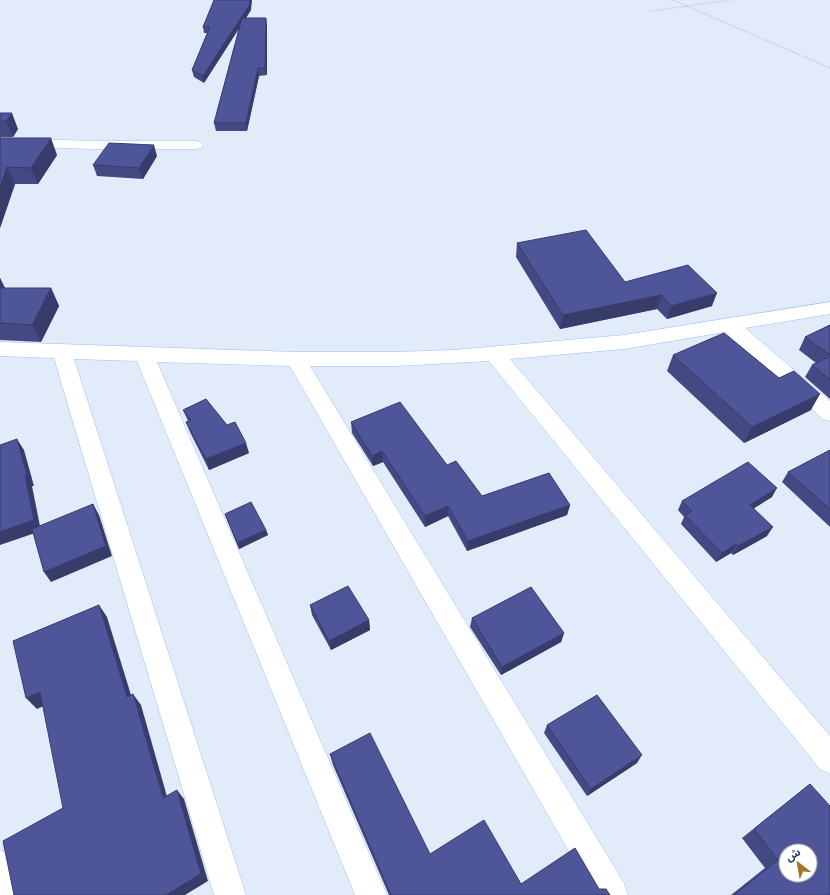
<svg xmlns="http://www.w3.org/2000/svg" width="830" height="895" font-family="Poppins,'Noto Sans Arabic',sans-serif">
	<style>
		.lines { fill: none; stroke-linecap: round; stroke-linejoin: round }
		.minor-casing { stroke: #9cc1f7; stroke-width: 1 }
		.path { stroke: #a0adc0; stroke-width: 1.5; stroke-dasharray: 0.5 1.5; stroke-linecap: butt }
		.minor { fill: #fff; fill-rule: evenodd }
		.wall { fill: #444984 }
		.shaded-wall { fill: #373c6b }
		.building { fill: #4f5599; stroke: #373c6b; fill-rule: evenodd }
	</style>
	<rect width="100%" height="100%" fill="#e1ebf9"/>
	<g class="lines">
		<g class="minor-casing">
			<g id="minor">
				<polygon points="0,138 94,141 196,141 201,142 203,145 201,148 196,149 94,149 0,146"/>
				<polygon points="830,302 830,314 745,328 830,401 830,421 823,419 725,332 624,349 510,359 830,736 830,774 820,769 489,361 396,366 310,366 624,883 628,895 594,895 290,366 157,362 387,895 355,895 137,361 74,359 246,895 214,895 54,358 0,356 0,342 296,352 396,352 454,350 624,335"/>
				<polygon points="0,850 11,855 16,866 20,895 0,895"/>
			</g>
		</g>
		<g class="path">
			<polyline points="673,0 830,68"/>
			<polyline points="650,11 732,0"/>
		</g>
		<use href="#minor" class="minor"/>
	</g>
	<g class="wall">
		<polygon points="251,10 246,18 267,25 267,75 259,76 247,131 216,131 214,123 239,28 204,83 194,77 192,70 207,33 204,33 203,27"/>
		<polygon points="0,113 18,129 13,137 1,137 1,138 57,155 38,184 15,184 0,228"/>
		<polygon points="157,156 143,179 97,176 93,165"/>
		<polygon points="517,243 625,282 712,306 667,319 657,309 560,329 516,257"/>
		<polygon points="0,278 5,288 51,288 59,306 41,342 0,340"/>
		<polygon points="830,325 830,399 805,377 812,365 816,363 799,350 805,337"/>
		<polygon points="673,355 811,410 744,443 667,371"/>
		<polygon points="183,410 227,425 249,453 209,470 190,432 186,422 188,421"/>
		<polygon points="351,422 447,465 482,496 570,505 567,515 467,551 448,516 425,527 383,462 373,466 352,433"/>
		<polygon points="830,450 830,527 782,482 788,472"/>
		<polygon points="772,497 754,508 767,536 733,555 731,553 716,562 681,524 684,517 678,510 682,501"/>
		<polygon points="225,514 266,530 268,535 239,549"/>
		<polygon points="310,605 369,620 370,630 331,650 312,615"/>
		<polygon points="472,618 564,633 561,642 501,675 470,627"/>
		<polygon points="547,725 637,763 587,796 544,733"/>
		<polygon points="330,754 430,854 521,884 599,889 610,895 389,895 333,765"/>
		<polygon points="810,784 830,895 731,895 765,868 742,838"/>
	</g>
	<g class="shaded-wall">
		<polygon points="250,0 252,0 251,10 204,83 203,76"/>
		<polygon points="266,18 267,25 267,75 265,68"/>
		<polygon points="258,68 259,76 247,131 246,123"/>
		<polygon points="12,113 18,129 13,137 6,121"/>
		<polygon points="51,138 57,155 38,184 31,168"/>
		<polygon points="154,145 157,156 143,179 139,168"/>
		<polygon points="7,167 15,184 0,228 0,188"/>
		<polygon points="0,278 9,296 0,295"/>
		<polygon points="51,288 59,306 41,342 32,325"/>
		<polygon points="717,293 712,306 667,319 671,306"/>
		<polygon points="661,295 657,309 560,329 563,315"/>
		<polygon points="820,394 811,410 744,443 752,427"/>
		<polygon points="17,439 24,450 34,486 32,486 41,531 0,545 0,532"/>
		<polygon points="246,443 249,453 209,470 206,459"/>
		<polygon points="382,451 383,462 373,466 372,456"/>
		<polygon points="777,488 772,497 745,514 750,505"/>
		<polygon points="93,504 99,515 112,556 51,582 44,572"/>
		<polygon points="570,505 567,515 467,551 468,541"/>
		<polygon points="448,506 448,516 425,527 425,516"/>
		<polygon points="773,527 767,536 733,555 738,546"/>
		<polygon points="266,530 268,535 239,549 237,543"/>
		<polygon points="736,544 731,553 716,562 722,553"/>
		<polygon points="99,605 107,617 135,708 127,697"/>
		<polygon points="369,620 370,630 331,650 329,641"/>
		<polygon points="564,633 561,642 501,675 502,667"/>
		<polygon points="40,692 50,703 37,709 26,698"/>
		<polygon points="133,694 141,705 170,807 163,798"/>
		<polygon points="642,755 637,763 587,796 591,789"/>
		<polygon points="177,790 184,799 208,881 185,895 166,895"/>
	</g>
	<g class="building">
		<polygon points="214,0 250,0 250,4 203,76 192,70 210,27 203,27"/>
		<polygon points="242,18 266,18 265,68 258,68 246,123 214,123"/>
		<polygon points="0,113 12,113 6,121 0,121"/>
		<polygon points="0,138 51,138 31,168 7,167 0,188"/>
		<polygon points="109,143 154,145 139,168 93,165"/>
		<polygon points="586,230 625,282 688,265 717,293 671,306 661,295 563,315 517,243"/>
		<polygon points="0,288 51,288 32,325 0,323"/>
		<polygon points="830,325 830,355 805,337"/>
		<polygon points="724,333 779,378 794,371 820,394 752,427 673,355"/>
		<polygon points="830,356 830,380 812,365"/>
		<polygon points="206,399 227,425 235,422 246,443 206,459 186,422 191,420 183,410"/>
		<polygon points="400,402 447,465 456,461 482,496 549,473 570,505 468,541 448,506 425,516 382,451 372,456 351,422"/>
		<polygon points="17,439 27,475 25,475 34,520 0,532 0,445"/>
		<polygon points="830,450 830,509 788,472"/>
		<polygon points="748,462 777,488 750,505 773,527 738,546 736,544 722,553 685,515 692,511 682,501"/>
		<polygon points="251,502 266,530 237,543 225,514"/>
		<polygon points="93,504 106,546 44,572 32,529"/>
		<polygon points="348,586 369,620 329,641 310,605"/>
		<polygon points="531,587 564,633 502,667 472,618"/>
		<polygon points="99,605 127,697 133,694 163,798 177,790 201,874 166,895 14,895 3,841 63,808 40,692 26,698 13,641"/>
		<polygon points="597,695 642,755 591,789 547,725"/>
		<polygon points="370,733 430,854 484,820 521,884 575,848 599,889 606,889 610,895 391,895 330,754"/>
		<path d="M810 784 830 806V895H734L778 860 754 829ZM786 851H810V875H786Z"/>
	</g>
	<g transform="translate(798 863) rotate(329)"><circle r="19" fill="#ffffff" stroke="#aab2bd"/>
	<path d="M0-3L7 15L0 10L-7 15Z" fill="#a37628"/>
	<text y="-6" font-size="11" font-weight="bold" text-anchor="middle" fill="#2a3e59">ش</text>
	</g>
</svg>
